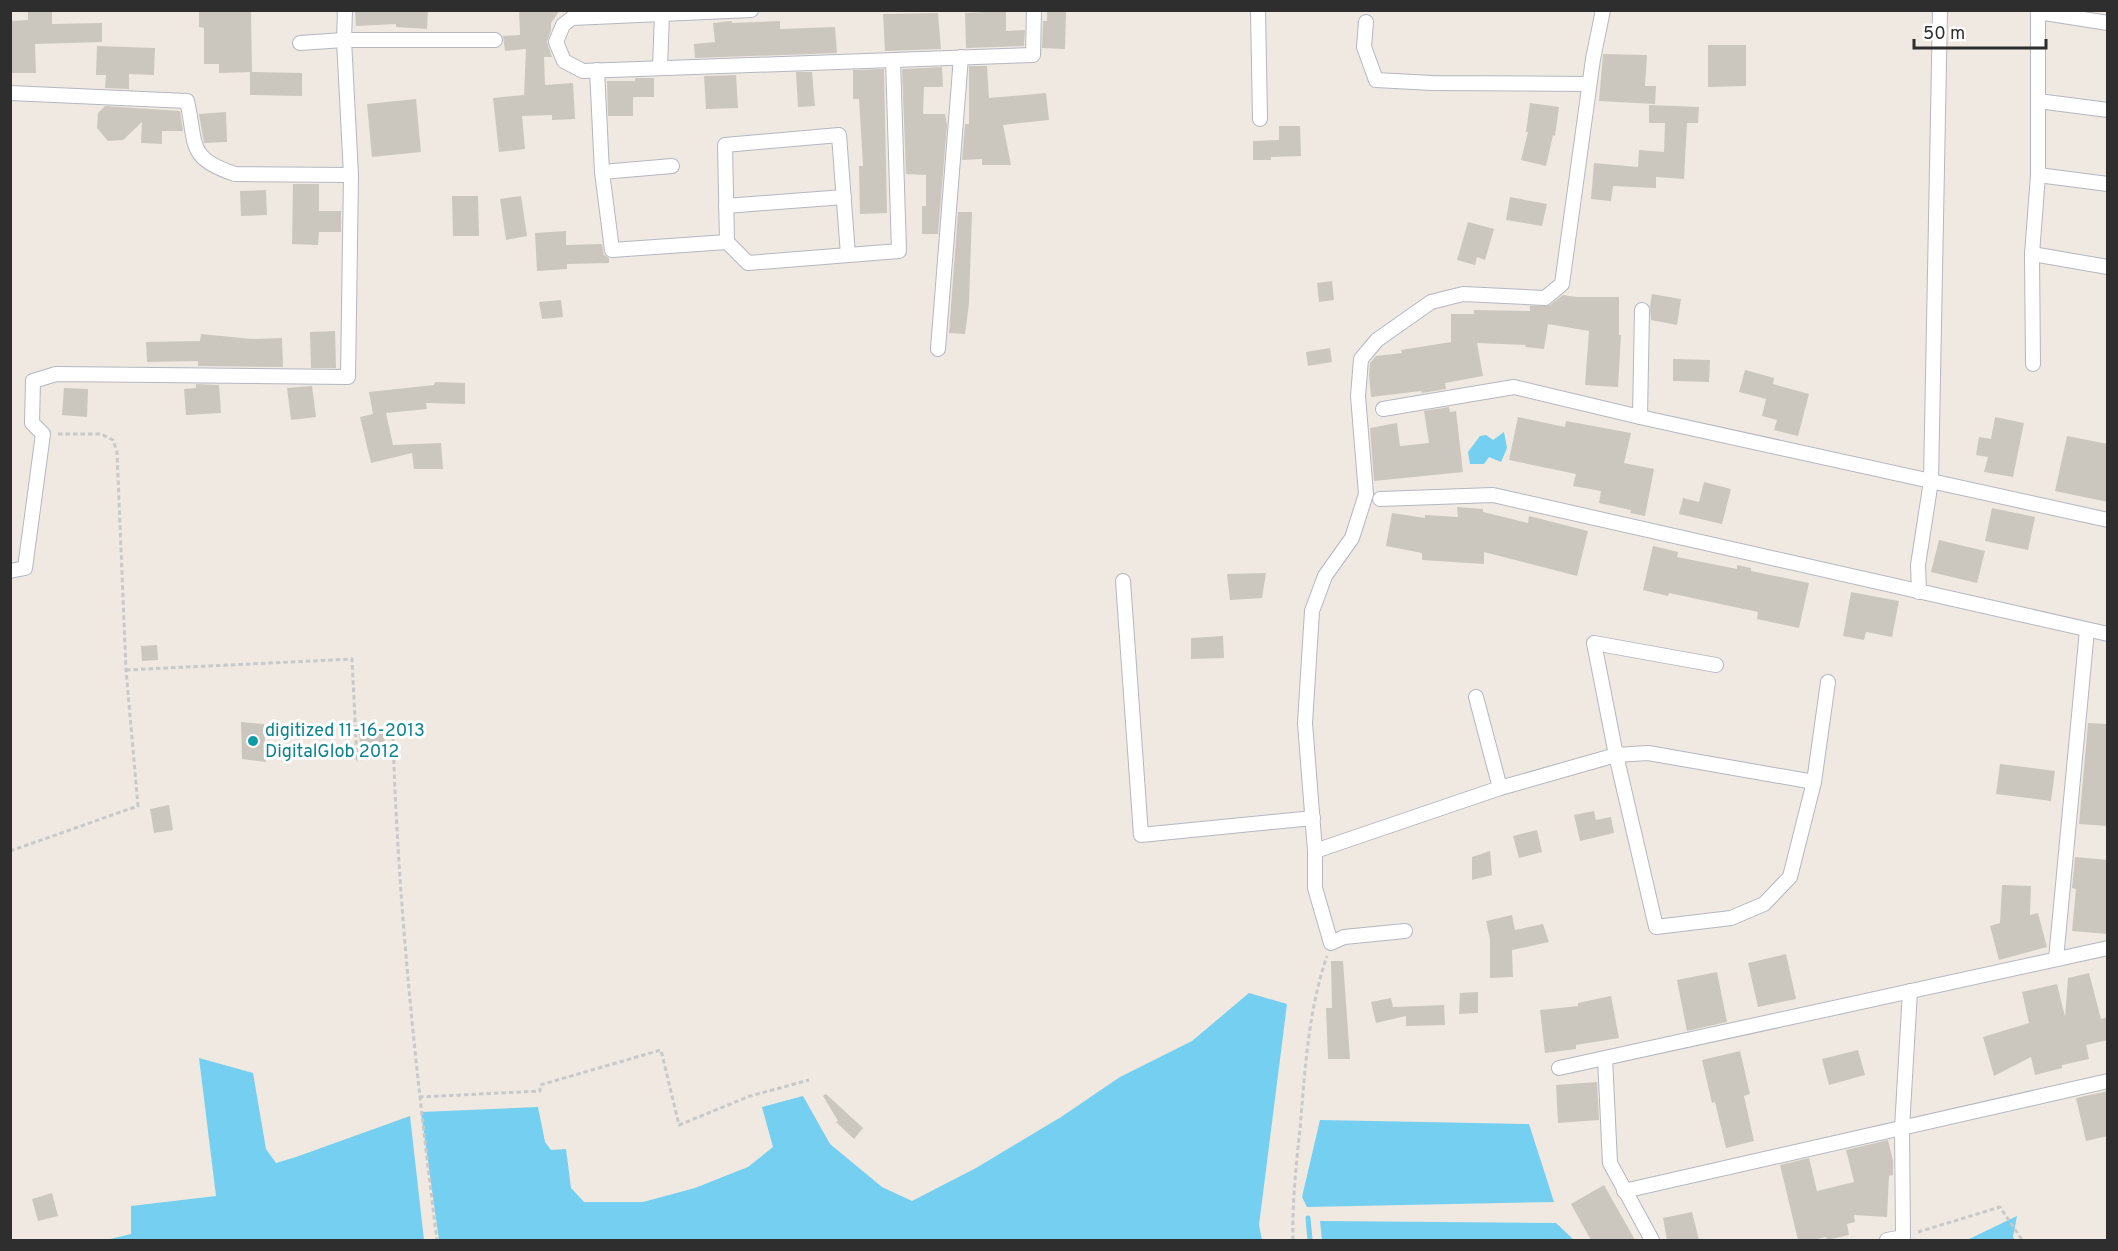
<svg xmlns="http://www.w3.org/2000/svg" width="2118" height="1251" font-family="Overpass,sans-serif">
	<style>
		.water { fill: #75cff0 }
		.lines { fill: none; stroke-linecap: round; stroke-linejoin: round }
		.stream { stroke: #75cff0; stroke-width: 5 }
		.building { fill: #cbc7bf }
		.street-casing { stroke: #b4b7c1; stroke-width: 16 }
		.path { stroke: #c9c9c9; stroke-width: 3; stroke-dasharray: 4.5 3; stroke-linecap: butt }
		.street { stroke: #fff; stroke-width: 14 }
		.culture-dot { fill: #0f9aa8; stroke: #fff; stroke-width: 2 }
		.labels { text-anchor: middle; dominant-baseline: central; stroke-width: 6; stroke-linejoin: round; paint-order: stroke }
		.culture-label { font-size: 18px; fill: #0d838f; stroke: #fff; text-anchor: start }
	</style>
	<rect width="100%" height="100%" fill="#efe9e1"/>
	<g class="water">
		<polygon points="1504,432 1507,448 1501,462 1489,457 1484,464 1470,464 1468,452 1480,436 1486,435 1493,440"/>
		<polygon points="1249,993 1287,1004 1259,1225 1262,1240 439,1240 421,1112 538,1107 545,1142 551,1150 566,1149 571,1188 584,1202 643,1202 695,1188 748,1167 773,1147 762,1107 803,1096 830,1144 882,1187 912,1201 976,1168 1061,1117 1120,1077 1192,1041"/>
		<polygon points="199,1058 253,1073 266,1149 276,1163 296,1157 410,1116 424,1240 106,1240 131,1234 131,1206 216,1196"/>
		<polygon points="1320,1120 1529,1124 1554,1202 1307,1207 1302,1197"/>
		<polygon points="2017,1216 2013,1237 2015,1240 1967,1240"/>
		<polygon points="1320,1221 1556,1223 1574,1240 1322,1240"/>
	</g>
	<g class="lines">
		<polyline class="stream" points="1308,1218 1310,1240"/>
	</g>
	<g class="building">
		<polygon points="28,10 52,10 52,24 102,23 102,42 35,44 36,73 10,73 10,21 28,20"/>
		<polygon points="199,10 251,10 252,72 219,73 219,64 204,64 204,28 199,27"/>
		<polygon points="355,10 428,10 427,29 396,27 396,24 356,26"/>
		<polygon points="519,10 560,10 551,23 551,30 547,42 552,57 544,57 545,85 573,83 575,119 552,120 552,115 522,116 525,149 499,152 493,98 524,95 526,49 505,51 503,36 520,35"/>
		<polygon points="1047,10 1066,10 1065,49 1042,48 1043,21 1047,21"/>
		<polygon points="1006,11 1006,31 1025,30 1024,46 966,48 965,13"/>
		<polygon points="938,13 941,49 885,51 883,14"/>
		<polygon points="732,21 732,23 780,21 780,29 835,27 837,53 695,58 694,44 715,42 713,23"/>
		<polygon points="1708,45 1746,45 1746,86 1708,87"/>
		<polygon points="97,46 155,48 154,75 129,74 129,89 105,88 106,75 96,75"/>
		<polygon points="1603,54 1647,55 1645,86 1656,86 1655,104 1599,101"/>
		<polygon points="969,66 987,66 989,98 1046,93 1049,120 1003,125 1011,165 982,165 982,159 962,160 965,124 969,124"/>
		<polygon points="942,67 943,87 924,87 923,114 945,114 947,125 938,234 922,234 922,206 926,206 926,175 906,174 902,69"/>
		<polygon points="884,69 887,213 860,214 859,166 863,166 859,99 853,99 853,70"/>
		<polygon points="250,72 302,73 302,96 250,95"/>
		<polygon points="796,72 812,72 815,106 798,107"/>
		<polygon points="736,75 738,108 706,109 704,76"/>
		<polygon points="635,78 654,78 654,97 633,97 633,116 608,116 607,81 635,81"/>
		<polygon points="416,99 421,152 372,157 367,104"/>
		<polygon points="1530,103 1559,107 1555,136 1553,135 1546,166 1521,160 1528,132 1526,132"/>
		<polygon points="1649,105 1699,107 1698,123 1687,123 1684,179 1656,177 1656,188 1613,186 1611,201 1591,199 1594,163 1638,167 1639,150 1664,152 1665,123 1649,123"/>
		<polygon points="105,106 180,111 183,131 162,131 162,144 141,143 142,122 123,140 108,141 97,128 98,113"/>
		<polygon points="226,112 227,142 204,143 199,114"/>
		<polygon points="1279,126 1300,126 1301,156 1271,157 1271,160 1253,160 1253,141 1279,140"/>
		<polygon points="293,184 319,184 319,211 341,211 341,232 319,232 318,245 292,244"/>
		<polygon points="266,190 267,215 241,216 240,191"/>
		<polygon points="452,196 478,196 479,236 453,236"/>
		<polygon points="521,196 527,236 506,240 500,199"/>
		<polygon points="1510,197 1547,204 1542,226 1506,220"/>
		<polygon points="958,212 972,212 969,303 965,334 949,333"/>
		<polygon points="1468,222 1494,229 1485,260 1477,257 1475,265 1457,260"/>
		<polygon points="566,231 566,245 602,244 604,255 609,258 609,263 567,264 567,269 537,271 535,233"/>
		<polygon points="1332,281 1334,300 1319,302 1317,283"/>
		<polygon points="1652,294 1681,299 1677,325 1651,320 1650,306"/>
		<polygon points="1563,295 1577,297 1619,297 1619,335 1621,335 1618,387 1585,385 1589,331 1548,324 1544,349 1525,347 1526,345 1477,343 1483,376 1445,383 1446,389 1422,393 1421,391 1371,397 1369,375 1370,363 1376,356 1402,353 1401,350 1451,342 1451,314 1474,314 1474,310 1530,311 1530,306 1550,305"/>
		<polygon points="561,300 563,317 542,319 539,302"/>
		<polygon points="335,331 336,368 311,368 310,332"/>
		<polygon points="201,334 252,339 282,338 283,367 198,366 198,361 147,362 146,342 200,341"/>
		<polygon points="1330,348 1332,362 1308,366 1306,352"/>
		<polygon points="1673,359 1710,360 1709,382 1673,381"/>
		<polygon points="1745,370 1774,378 1773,384 1809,394 1798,436 1774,430 1777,420 1762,416 1766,399 1739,392"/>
		<polygon points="435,382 465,383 465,404 426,403 427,409 386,413 393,445 441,443 443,469 414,469 412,453 371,463 360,417 373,414 369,392 434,385"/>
		<polygon points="196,384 219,385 221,413 186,415 184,389 196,388"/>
		<polygon points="312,386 316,417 291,420 287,388"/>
		<polygon points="64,388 88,389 87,417 62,415"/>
		<polygon points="1449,407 1450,412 1456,411 1463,472 1374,481 1370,428 1397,423 1400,446 1429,443 1424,411"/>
		<polygon points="1518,417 1565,427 1566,421 1631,433 1624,463 1654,469 1645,516 1630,513 1631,510 1599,503 1601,491 1573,486 1576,474 1509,460"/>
		<polygon points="1995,417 2024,423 2013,477 1984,472 1988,457 1976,455 1979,437 1991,439"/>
		<polygon points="2067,436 2108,444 2108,502 2055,491"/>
		<polygon points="1704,482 1731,489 1722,524 1679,514 1683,498 1699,502"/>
		<polygon points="1457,507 1483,509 1483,512 1528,523 1529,516 1588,531 1577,576 1484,552 1484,564 1422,560 1422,553 1386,546 1392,513 1425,518 1425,515 1458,517"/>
		<polygon points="1992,508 2035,517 2028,550 1985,541"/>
		<polygon points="1939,540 1985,551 1977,583 1931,572"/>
		<polygon points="1653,546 1678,552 1677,557 1737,569 1737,565 1751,568 1751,571 1809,583 1799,628 1757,619 1758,612 1669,593 1668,596 1643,590"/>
		<polygon points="1266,573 1262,598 1230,600 1227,574"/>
		<polygon points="1851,592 1899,601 1892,637 1866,632 1864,640 1843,636"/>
		<polygon points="1223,636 1224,658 1191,659 1191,638"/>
		<polygon points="157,645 158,660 142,661 141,646"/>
		<polygon points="241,722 264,724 266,762 242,759"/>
		<polygon points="2088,723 2108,724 2108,826 2079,824"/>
		<polygon points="383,730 386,748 361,751 359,733"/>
		<polygon points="2000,764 2055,771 2051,801 1996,794"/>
		<polygon points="169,805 173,830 154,833 150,809"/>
		<polygon points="1594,811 1596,820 1611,817 1614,833 1580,841 1574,815"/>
		<polygon points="1537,830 1542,852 1519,858 1513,836"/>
		<polygon points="1490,851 1492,875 1472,880 1472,857"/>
		<polygon points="2075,857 2108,860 2108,934 2072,931 2076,889 2072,888"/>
		<polygon points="2002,885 2031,886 2030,915 2038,913 2047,947 1999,960 1990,926 2000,923"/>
		<polygon points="1512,915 1515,930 1543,924 1549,942 1512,950 1513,977 1490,978 1490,939 1486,921"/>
		<polygon points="1786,954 1796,999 1758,1007 1748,963"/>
		<polygon points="1331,961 1343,961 1350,1059 1328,1059 1326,1008 1332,1008"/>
		<polygon points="1717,972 1727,1022 1687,1031 1677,980"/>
		<polygon points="2089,973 2101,1019 2108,1017 2108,1040 2086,1045 2089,1059 2062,1065 2062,1068 2035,1075 2031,1057 1994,1076 1983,1037 2029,1023 2022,992 2057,984 2065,1017 2068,978"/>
		<polygon points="1478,992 1478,1013 1459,1014 1460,993"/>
		<polygon points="1611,996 1619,1038 1576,1045 1576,1049 1545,1053 1540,1010 1578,1006 1578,1003"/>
		<polygon points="1391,998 1393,1007 1444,1005 1445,1025 1406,1026 1406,1016 1376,1023 1371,1002"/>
		<polygon points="1858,1050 1865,1075 1829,1085 1822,1059"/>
		<polygon points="1740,1051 1750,1094 1744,1096 1754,1141 1726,1148 1715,1102 1712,1103 1702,1060"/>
		<polygon points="1597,1082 1599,1120 1558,1123 1556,1085"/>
		<polygon points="2108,1091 2108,1136 2086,1141 2076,1098"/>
		<polygon points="826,1094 863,1128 854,1139 836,1122 838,1121 823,1096"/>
		<polygon points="1888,1140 1893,1161 1893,1175 1889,1176 1887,1217 1854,1215 1855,1222 1847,1224 1849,1235 1827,1240 1826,1237 1813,1240 1798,1240 1780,1165 1809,1158 1817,1191 1854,1182 1846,1150"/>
		<polygon points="1604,1185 1635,1240 1591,1240 1571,1204"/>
		<polygon points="52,1193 58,1216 38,1221 32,1199"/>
		<polygon points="1692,1212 1699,1240 1667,1240 1663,1218"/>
	</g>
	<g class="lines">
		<g class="street-casing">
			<g id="street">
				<polyline points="751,10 572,18 563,25 556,42 564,61 583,71 1033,55 1034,10"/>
				<polyline points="1258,10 1260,119"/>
				<polyline points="1366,22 1364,47 1376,80 1432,83 1589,84"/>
				<polyline points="300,43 344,40 495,40"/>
				<polyline points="660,68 662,14"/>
				<polyline points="597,70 602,172"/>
				<path d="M10 93 187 101C197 144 186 158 235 174L351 175"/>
				<polyline points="2038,101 2108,110"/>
				<polyline points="672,166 602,172 612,250 727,242"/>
				<polyline points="2038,175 2108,184"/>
				<polyline points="726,206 844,197"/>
				<polyline points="2032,254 2108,267"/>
				<polyline points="848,255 839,135 725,145 727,242 748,263 899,251 893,60"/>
				<polyline points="938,349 961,57"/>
				<polyline points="2033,364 2032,254 2038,175 2038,12 2108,23"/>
				<polyline points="1383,409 1514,387 1640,417 2108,520"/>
				<polyline points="1640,417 1642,310"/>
				<polyline points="1380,499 1493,495 2108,634"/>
				<polyline points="10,571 25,568 43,434 32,423 33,381 56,374 348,377 351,175 344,40 345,10"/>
				<polyline points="1123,581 1141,835 1313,818"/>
				<polyline points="1919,592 1918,565 1931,481 1940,10"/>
				<polyline points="1716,665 1594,643 1616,755 1656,927 1731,918 1764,904 1790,877 1814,782 1828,682"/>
				<polyline points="1476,697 1500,788"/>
				<polyline points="1315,851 1500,788 1616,755 1648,753 1814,782"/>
				<polyline points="1405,931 1344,937 1331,943 1315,888 1315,851 1305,723 1312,611 1325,576 1352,538 1366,494 1358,396 1361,359 1377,340 1431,302 1463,294 1545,298 1562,284 1593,59 1603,10"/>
				<polyline points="2056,959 2087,630"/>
				<polyline points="1605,1058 1610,1163 1652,1240"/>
				<polyline points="1559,1068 2108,948"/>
				<polyline points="1624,1191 2108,1081"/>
				<polyline points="1887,1240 1903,1237 1902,1128 1910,991"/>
			</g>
		</g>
		<g class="path">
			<polyline points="126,670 352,659 357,759 393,756"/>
			<path d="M393 737C398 905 416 1074 437 1240"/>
			<polyline points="10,851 138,806 126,670 117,452 113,440 101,434 57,434"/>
			<polyline points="419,1097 540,1091 540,1085 661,1050 679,1125 750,1096 809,1080"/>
			<polyline points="1918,1232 2000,1207 2022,1240"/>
			<path d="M1293 1240C1292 1204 1296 1166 1300 1129 1305 1071 1308 1011 1327 956"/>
		</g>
		<use href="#street" class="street"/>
	</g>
	<circle class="culture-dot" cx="253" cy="741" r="6"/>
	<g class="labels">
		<g class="culture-label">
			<text x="265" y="731">digitized 11-16-2013<tspan x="265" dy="21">DigitalGlob 2012</tspan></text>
		</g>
	</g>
	<rect width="2118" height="1251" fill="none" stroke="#2e2e2e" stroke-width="24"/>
	<path d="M1914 39v9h132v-9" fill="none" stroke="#2e2e2e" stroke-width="3"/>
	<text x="1923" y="39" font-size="18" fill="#2e2e2e" stroke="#ffffff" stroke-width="4.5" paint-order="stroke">50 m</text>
</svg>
